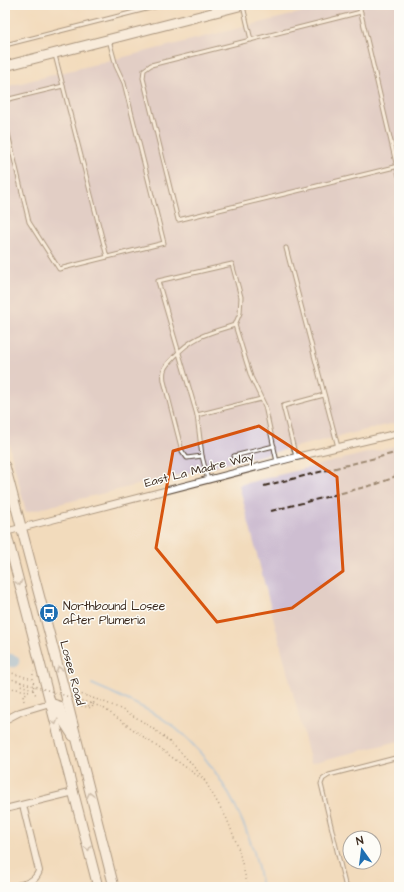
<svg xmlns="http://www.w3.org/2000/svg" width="404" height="892" font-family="'Architects Daughter',sans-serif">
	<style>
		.industrial { fill: #cebed1 }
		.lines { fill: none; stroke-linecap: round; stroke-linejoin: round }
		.stream { stroke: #74b2e7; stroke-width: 2 }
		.river { stroke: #74b2e7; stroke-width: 13 }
		.lane-casing { stroke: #564536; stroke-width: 5 }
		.street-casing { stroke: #564536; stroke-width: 8 }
		.secondary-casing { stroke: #564536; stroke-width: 11 }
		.path { stroke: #564536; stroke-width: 1.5; stroke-dasharray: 1 3; stroke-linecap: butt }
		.lane { stroke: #fff; stroke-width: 3 }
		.street { stroke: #fff; stroke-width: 6 }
		.secondary { stroke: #fff; stroke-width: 9 }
		.rail { stroke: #3b2a1e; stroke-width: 2; stroke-dasharray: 6 3; stroke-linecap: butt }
		.path-bridge { stroke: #564536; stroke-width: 1.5; stroke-dasharray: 1 3; stroke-linecap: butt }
		.oneway { stroke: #a79f9a }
		.marked { fill: none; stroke: #d7540e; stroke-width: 3; stroke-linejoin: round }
		.labels { text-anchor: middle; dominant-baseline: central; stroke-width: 3; stroke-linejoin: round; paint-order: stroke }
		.street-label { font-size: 12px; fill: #3b2a1e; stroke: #fdfcf7 }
		.poi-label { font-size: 12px; fill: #3b2a1e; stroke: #fdfcf7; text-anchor: start }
	</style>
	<rect width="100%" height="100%" fill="#fdfcf7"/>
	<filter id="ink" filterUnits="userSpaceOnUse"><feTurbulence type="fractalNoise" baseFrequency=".025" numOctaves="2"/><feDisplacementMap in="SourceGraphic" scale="8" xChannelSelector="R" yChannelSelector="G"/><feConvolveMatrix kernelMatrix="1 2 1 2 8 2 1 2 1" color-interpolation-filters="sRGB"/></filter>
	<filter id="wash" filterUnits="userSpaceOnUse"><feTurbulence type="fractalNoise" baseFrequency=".012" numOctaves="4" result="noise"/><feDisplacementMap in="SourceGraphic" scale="16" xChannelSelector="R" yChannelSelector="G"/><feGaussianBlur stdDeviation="0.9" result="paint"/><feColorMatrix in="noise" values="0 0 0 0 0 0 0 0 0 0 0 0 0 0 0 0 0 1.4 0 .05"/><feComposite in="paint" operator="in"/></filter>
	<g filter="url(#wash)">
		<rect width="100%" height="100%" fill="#f2dbbc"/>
		<g class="industrial">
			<polygon points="331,5 399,5 399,202 397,203 399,212 399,422 26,512 5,429 5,87"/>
			<polygon points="399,445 399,741 311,763 239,485"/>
		</g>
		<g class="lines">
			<path class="stream" d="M92 684C115 694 138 704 160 717 205 746 236 798 253 849 257 861 259 874 262 887"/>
			<polyline class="river" points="5,659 13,661"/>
		</g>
	</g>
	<g filter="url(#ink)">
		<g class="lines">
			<g class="lane-casing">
				<g id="lane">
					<polyline points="359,5 399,176"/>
					<polyline points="243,6 251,40"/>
					<polyline points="361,12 151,65 144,70 143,78 178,220 399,166"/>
					<polyline points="5,45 162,5"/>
					<polyline points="55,55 107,257"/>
					<polyline points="5,100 63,86"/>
					<polyline points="5,121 29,222 59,269 164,243 124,83 116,66 109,40"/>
					<polyline points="286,248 338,447"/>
					<polyline points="261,399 197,415 158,281 232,264 241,297 240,313 235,325 251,377 265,406 277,462"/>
					<polyline points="197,415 202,456 208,480"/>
					<path d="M202 456 187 458 182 451 164 381C162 368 166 366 174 357 193 336 209 333 235 325"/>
					<polyline points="234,456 274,446"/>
					<polyline points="296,457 283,406 324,395"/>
					<polyline points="348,887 345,884 321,784 323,779 329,775 399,757"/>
				</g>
			</g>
			<g class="street-casing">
				<g id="street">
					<polyline points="5,532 296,457 399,433"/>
					<polyline points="5,720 20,712 50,703"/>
					<polyline points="5,809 74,792"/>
					<path d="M13 887C24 884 35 883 39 871L23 805"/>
				</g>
			</g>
			<g class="secondary-casing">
				<g id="secondary">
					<polyline points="5,66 243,5"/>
					<polyline points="5,466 64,689 114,887"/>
					<polyline points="5,528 98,887"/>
					<polyline points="50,703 59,706 64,722 73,736"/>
				</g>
			</g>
			<g class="path">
				<polyline points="5,598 7,608 5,609"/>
				<polyline points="5,671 32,679"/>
				<polyline points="21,682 20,685 33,689"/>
				<polyline points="5,687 28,691"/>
				<polyline points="33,690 36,695"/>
				<path d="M74 692C92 698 110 703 126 712 157 728 185 753 205 781"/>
				<path d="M24 701 23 697 28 691 33 690C35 684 31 677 34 671"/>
				<polyline points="91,703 90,706 83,704 82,706 92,708 95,699"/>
				<polyline points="191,771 205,781 227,819 238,847 248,887"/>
			</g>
			<use href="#lane" class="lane"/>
			<use href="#street" class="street"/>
			<use href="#secondary" class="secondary"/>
			<g class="rail">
				<polyline points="264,486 399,452"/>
				<polyline points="271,511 377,484 390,479 399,474"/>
			</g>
			<polyline class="path-bridge" points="5,677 102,707 191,771"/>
		</g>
		<defs><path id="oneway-chevron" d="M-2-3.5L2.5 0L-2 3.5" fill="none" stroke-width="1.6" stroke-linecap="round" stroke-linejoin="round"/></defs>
		<g class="oneway">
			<use href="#oneway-chevron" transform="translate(19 583) rotate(75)"/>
			<use href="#oneway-chevron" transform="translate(59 669) rotate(-105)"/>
			<use href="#oneway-chevron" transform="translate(55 722) rotate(75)"/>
			<use href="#oneway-chevron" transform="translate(90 795) rotate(-104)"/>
			<use href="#oneway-chevron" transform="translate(88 848) rotate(76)"/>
		</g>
	</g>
	<path d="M0 0H404V892H0ZM259 426 337 477 343 571 292 608 217 622 156 548 173 451Z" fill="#f2dbbc" fill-opacity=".55" fill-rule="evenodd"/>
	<path class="marked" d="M259 426 337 477 343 571 292 608 217 622 156 548 173 451Z"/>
	<defs>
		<g id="bus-disc" transform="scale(1)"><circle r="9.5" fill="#1f6fb2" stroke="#fdfcf7"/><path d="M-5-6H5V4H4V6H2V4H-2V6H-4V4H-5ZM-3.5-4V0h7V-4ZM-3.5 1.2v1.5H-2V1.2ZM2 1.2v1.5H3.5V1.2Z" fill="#fff"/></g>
	</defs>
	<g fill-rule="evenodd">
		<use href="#bus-disc" x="49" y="613"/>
	</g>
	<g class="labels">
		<g class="street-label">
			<text transform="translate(199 470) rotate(-14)">East La Madre Way</text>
			<text transform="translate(72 673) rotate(75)">Losee Road</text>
		</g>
		<g class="poi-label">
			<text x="63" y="606">Northbound Losee<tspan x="63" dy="14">after Plumeria</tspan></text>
		</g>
	</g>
	<rect width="404" height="892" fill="none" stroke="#fdfcf7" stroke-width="20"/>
	<g transform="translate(362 850) rotate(346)"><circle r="19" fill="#fdfcf7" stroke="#afa8a0"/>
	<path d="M0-3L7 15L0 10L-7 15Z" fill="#1f6fb2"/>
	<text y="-6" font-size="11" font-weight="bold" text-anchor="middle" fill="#3b2a1e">N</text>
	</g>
</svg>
